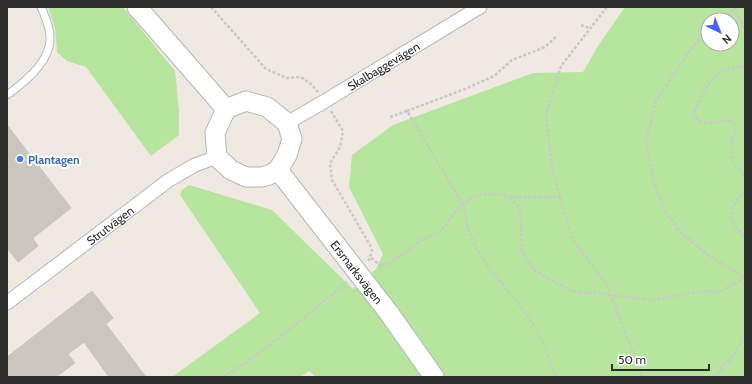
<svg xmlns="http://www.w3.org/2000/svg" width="752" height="384" font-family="Cabin,sans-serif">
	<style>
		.green { fill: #b6e59e; fill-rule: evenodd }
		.building { fill: #cbc7bf; stroke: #cbc5ba }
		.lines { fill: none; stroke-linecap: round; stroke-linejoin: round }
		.lane-casing { stroke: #b4b7c1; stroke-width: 9 }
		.street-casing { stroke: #b4b7c1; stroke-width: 15 }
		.secondary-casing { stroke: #b4b7c1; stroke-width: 21 }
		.path { stroke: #c9c9c9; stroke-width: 2.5; stroke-dasharray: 3 2; stroke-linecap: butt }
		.lane { stroke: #fff; stroke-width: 7 }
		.street { stroke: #fff; stroke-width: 13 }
		.secondary { stroke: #fff; stroke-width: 19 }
		.shop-dot { fill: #3f7fe0; stroke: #fff; stroke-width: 1.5 }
		.labels { text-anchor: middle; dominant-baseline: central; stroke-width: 4; stroke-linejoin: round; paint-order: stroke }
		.street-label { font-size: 12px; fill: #2e2e2e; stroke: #fff }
		.shop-label { font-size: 12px; font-weight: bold; fill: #366cbe; stroke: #fff; text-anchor: start }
	</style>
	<rect width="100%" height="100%" fill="#efe9e1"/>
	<g class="green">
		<polygon points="48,7 123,7 175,71 179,110 179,135 151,156 86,67 67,61 57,52 55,28"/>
		<path d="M625 7H745V377H316L309 371 300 377H172L260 313 180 195 182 190 189 185 272 210 353 289 376 269 383 254 349 187 352 155 393 125 533 73 583 72 598 46ZM708 20H732V44H708Z"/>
	</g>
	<g class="building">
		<polygon points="7,125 71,208 33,238 38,246 18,262 7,248"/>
		<polygon points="92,291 113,318 106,324 146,377 109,377 84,342 68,354 75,363 56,377 7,377 7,357"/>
	</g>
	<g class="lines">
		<g class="lane-casing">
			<path id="lane" d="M7 95C24 83 49 63 50 40 51 28 45 17 41 7"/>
		</g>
		<g class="street-casing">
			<g id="street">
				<path id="s1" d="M287 123 325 101 480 7"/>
				<path id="s2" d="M7 303 169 180 195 165 217 157"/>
			</g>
		</g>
		<g class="secondary-casing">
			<g id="secondary">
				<polyline points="137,7 226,109"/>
				<polygon points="246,101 267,107 287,123 292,139 287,155 278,170 269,175 262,177 246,177 231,170 217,157 215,133 226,109"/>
				<path id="s3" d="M278 170 389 313 434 377"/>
			</g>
		</g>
		<g class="path">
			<polyline points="211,7 266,69 287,78 301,77 311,84 318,92"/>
			<polyline points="607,7 561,66 546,115 552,168 572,238 607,285 642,377"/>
			<polyline points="734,7 745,30"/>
			<polyline points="718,20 738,7"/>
			<polyline points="581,25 590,28"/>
			<polyline points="708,27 685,57 656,101 646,142 653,180 664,209 681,233 708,255 745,278"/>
			<path d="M745 67C711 66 706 90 693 115 705 128 712 122 728 120L733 123 736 132 732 140 731 153 734 165 745 176"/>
			<polyline points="331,111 343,131 340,147 330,163 332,180 370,245 372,251 368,262"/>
			<polyline points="407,111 465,89 494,76 512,60 545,47 556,37"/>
			<polyline points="390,117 407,111 463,204 472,197 484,194 497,194 510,197 560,197"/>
			<path d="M745 191C742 196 736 201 733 206 728 218 736 230 745 237"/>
			<polyline points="510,197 519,207 521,218 522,251 527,261 537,272 571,291 586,293 598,292 611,295 654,300 689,293 707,291 718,293 745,278"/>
			<path d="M463 204C466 218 468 232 475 245 489 273 514 295 531 321 543 338 549 358 555 377"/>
			<polyline points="371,258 381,266 390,263 421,240 439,233 462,204"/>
			<path d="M223 377C268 349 306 316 347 282"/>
			<polyline points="714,377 733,356 745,333"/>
		</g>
		<use href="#lane" class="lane"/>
		<use href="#street" class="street"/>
		<use href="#secondary" class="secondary"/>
	</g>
	<circle class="shop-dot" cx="20" cy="159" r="4"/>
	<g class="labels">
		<g class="street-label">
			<text stroke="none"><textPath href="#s1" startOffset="112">Skalbaggevägen</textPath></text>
			<text stroke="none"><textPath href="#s2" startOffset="129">Strutvägen</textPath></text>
			<text stroke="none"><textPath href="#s3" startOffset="129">Ersmarksvägen</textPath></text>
		</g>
		<g class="shop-label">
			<text x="28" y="159">Plantagen</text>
		</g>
	</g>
	<rect width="752" height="384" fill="none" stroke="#2e2e2e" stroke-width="16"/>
	<g transform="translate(720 32) rotate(137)"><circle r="19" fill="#ffffff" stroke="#ababab"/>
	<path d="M0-3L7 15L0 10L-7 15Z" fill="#4264fb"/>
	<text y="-6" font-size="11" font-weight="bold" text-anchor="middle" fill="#2e2e2e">N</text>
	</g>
	<path d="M612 364v6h97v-6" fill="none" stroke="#2e2e2e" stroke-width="2"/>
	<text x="618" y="364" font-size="12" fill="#2e2e2e" stroke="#ffffff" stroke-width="3" paint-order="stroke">50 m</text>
</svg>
